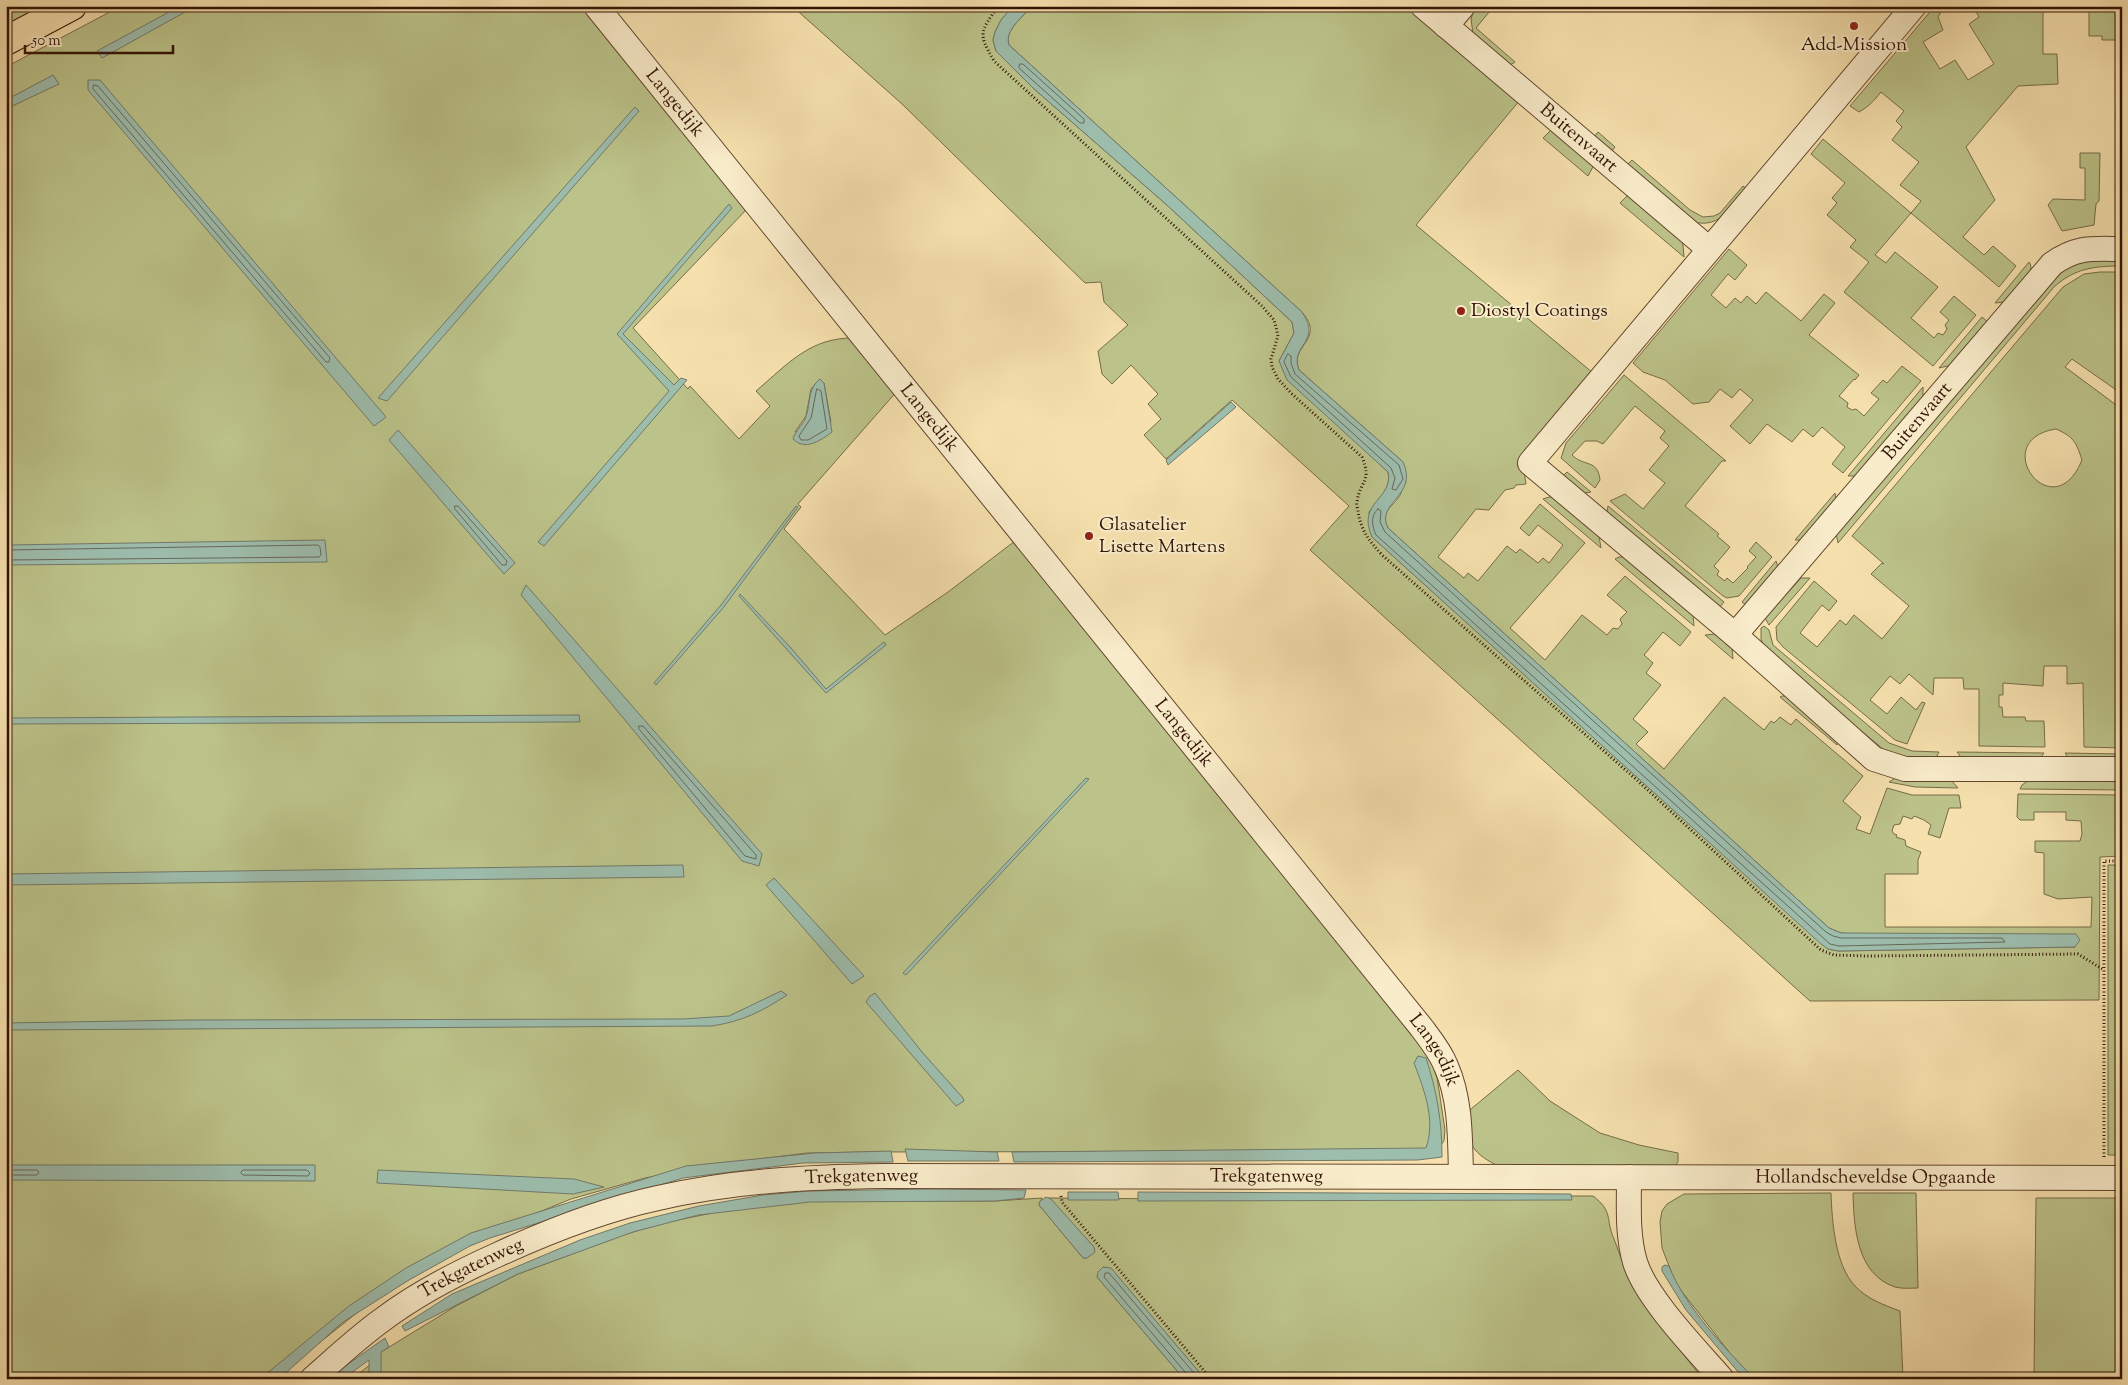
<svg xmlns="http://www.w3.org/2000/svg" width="2128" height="1385" font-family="'Sorts Mill Goudy',serif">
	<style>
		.green { fill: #bcc38a; stroke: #776b47; fill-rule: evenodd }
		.water { fill: #9dbdad; stroke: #727969 }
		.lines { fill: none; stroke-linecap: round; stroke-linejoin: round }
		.shore { stroke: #686858; stroke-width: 1 }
		.minor-casing { stroke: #63462e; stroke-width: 26 }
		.highway-casing { stroke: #321304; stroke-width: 30 }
		.path { stroke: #321304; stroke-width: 3; stroke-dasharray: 1 2.5; stroke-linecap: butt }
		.minor { stroke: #f9ecca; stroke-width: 24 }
		.highway { stroke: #f6e1ae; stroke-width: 28 }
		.poi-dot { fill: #8f2418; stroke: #f9ecca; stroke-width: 2 }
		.labels { text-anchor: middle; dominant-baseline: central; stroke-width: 4; stroke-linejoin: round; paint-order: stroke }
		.poi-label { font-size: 19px; fill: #321304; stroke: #f9ecca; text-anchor: start }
		.street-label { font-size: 19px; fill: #321304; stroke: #f9ecca }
	</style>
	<rect width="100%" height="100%" fill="#f6e1ae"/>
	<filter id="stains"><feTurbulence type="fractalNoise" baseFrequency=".004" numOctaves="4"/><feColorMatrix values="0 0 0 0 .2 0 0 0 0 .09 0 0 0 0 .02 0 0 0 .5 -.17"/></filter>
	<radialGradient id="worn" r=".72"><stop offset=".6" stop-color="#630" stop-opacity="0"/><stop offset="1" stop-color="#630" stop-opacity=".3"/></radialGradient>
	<g class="green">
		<polygon points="6,6 42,6 6,24"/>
		<path d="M121 6H584L747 209 633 328 688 389 690 386 739 439 770 406 756 391C788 364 810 337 855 338L898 390 798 504 801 507 784 529 885 635 948 592 1015 541 1386 997 1431 1061 1437 1077 1445 1130 1444 1141 1436 1151 871 1152 807 1153 712 1165 645 1178 571 1199 495 1230 373 1300 309 1351 278 1379H6V67ZM820 379 824 383 831 422 795 432 806 416 811 389Z"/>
		<path d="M792 6H1013L1001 20 995 32 993 40 996 51 1033 88 1168 206 1292 322 1294 333 1279 361 1354 440 1388 472C1392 488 1378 500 1369 512L1372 537 1828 949 1838 951 2075 947 1841 933 1829 928 1388 528C1378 508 1398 506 1402 490 1404 482 1403 471 1403 462L1299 370C1291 349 1313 344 1310 326 1309 321 1305 316 1302 312L1009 45C1004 30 1023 17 1032 6H1408L1520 100 1416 225 1593 373 1517 465 1524 471 1526 484 1516 485 1514 488 1505 490 1489 510 1476 509 1438 557 1464 578 1468 573 1478 581 1507 546 1516 553 1520 549 1538 563 1543 558 1549 563 1563 545 1538 525 1529 536 1520 528 1540 504 1585 543 1510 628 1545 660 1582 615 1607 635 1613 628 1618 629 1622 624 1620 619 1627 612 1607 595 1625 576 1691 632 1680 646 1663 632 1644 655 1653 663 1646 673 1661 685 1633 719 1648 732 1636 744 1664 769 1724 697 1764 730 1771 721 1774 723 1780 717 1791 725 1796 719 1863 776 1843 801 1861 817 1856 829 1870 834 1887 788 1912 795H1959L1961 808H1949L1940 838 1928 834 1931 825 1924 820 1914 816 1912 819 1903 816 1900 824 1894 825 1892 831 1894 834 1897 835 1896 837 1905 840 1906 846 1921 852 1918 860V874H1885V927H2091L2092 897 2058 899 2044 894V853L2035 852V841H2080L2082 834 2081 821 2066 820V812H2034V820H2020L2017 817 2018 794 2122 795V856L2100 857 2099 1000 1810 1001 1310 550 1349 506 1232 400 1166 459 1144 435 1161 419 1148 404 1158 394 1131 365 1112 384 1102 374 1098 351 1128 325 1104 302 1101 282 1085 283 902 104Z"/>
		<polygon points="1475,6 1494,6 1476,28 1515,62 1510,65 1473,34 1471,19"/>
		<path d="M1935 6H1937L1941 12 1938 17 1943 30 1923 42 1940 69 1955 60 1968 80 1994 64 1969 24 1979 17 1973 6H2043V54H2057L2058 84 2018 86 1966 147 1995 200 1963 237 1984 255 1993 246 2016 266 1999 287 1911 213 1875 255 1886 263 1895 252 1938 287 1911 318 1934 338 1938 333 1943 335 1947 329 1945 325 1949 320 1940 312 1954 296 1976 315 1933 366 1844 292 1869 262 1850 247 1856 240 1827 215 1837 203 1832 198 1845 183 1811 154 1823 139 1911 213 1921 201 1900 185 1919 162 1892 140 1902 127 1896 121 1904 111 1881 92C1874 101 1868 107 1859 112L1850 106Z"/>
		<polygon points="2089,6 2122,6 2122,40 2102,40 2102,36 2089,36"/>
		<polygon points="2117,84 2122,84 2122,120 2116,120"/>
		<polygon points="1551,130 1594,165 1588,176 1543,138"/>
		<polygon points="1598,132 1615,147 1612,151 1593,138"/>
		<polygon points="2080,153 2100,153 2099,201 2096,204 2094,225 2062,231 2048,205 2053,199 2085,200 2085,168 2080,168"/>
		<path d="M1632 160 1690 210 1703 217 1714 216 1720 213 1743 186 1748 190C1731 208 1717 232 1689 220L1627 165Z"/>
		<polygon points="1628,195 1680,237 1683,245 1684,257 1620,203"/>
		<polygon points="1729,249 1747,265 1735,280 1728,274 1711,295 1726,308 1735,298 1741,303 1747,296 1756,304 1766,292 1801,321 1824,294 1835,303 1809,335 1859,375 1855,380 1854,379 1839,396 1848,403 1847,407 1852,410 1856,409 1864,416 1879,399 1871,393 1883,380 1887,383 1902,366 1921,381 1843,473 1832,464 1845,447 1822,427 1813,437 1803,429 1792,442 1767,424 1750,444 1730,426 1753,400 1740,389 1732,398 1720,389 1709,402 1693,404 1665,380 1643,372 1633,363"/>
		<path d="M2122 257V266C2095 266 2075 268 2054 287L1838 543 1836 533 2054 275 2080 260Z"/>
		<path d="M2029 262C2038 273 2013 293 2005 302L1995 303Z"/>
		<path d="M2100 272H2122V394L2072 359 2065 367 2119 407 2122 412V748L2084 747 2083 683 2067 684V666H2044L2043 686 2003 683V695H1999V707H2002L2003 717H2025L2026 721H2044L2045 747 1979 746V689H1964L1963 678H1934L1933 695 1909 674 1900 684 1890 676 1870 700 1887 714 1901 697 1916 710 1922 702 1925 703 1907 744 1895 740 1783 647 1777 640 1776 627 1814 581 1837 601 1829 611 1822 605 1800 633 1817 647 1840 620 1846 625 1854 615 1882 639 1909 606 1871 574 1882 563 1884 564 1852 536 2063 287 2084 274ZM2056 429C2074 437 2076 442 2082 460 2053 531 1986 440 2056 429Z"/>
		<polygon points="1982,317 1989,323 1952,365 1939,368"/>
		<path d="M1624 375 1726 461H1722L1685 506 1719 534 1717 536 1730 547 1714 566 1719 571 1717 575 1725 581 1727 578 1733 583 1748 568 1747 567 1756 557 1749 551 1756 542 1772 557 1739 596 1727 598 1723 596 1610 501 1625 494 1643 509 1665 483 1649 470 1669 446 1660 438 1665 431 1635 406 1603 444 1597 441H1585L1572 455C1584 467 1598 459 1600 480L1595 488 1561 458 1566 443Z"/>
		<polygon points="1923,387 1923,399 1857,476 1848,476"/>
		<polygon points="1567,472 1591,492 1584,493 1562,477"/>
		<polygon points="1835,493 1836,500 1804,540 1795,540"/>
		<polygon points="1549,497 1553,497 1599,536 1601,548 1543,499"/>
		<polygon points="1608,506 1724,602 1719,608 1607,512"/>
		<polygon points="1619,557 1626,557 1693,615 1694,626 1615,559"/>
		<polygon points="1776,561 1778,567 1747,606 1742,602"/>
		<polygon points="1801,578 1810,578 1769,625 1765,618"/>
		<path d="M1764 626 1769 630 1773 645 1889 743 1912 751 1939 752 1937 756C1925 766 1895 755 1883 749L1766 652 1761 639V628Z"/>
		<polygon points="1715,634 1732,648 1733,659 1705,635"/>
		<polygon points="1782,696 1788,696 1838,741 1837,745 1780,697"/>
		<polygon points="1957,752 2044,753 2039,760 1963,760"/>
		<polygon points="2065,753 2122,754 2122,763 2069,759"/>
		<polygon points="1897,777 1951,780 1958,788 1915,787 1889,782"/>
		<polygon points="2029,780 2122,781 2122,790 2020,789 2022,785"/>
		<polygon points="2108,865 2122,865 2122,944 2119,944 2119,1155 2108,1155"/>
		<path d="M1518 1070 1550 1101 1600 1133 1639 1145 1678 1153V1162L1674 1167 1496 1165C1468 1150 1470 1143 1465 1114Z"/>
		<path d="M1831 1193C1832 1221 1835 1265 1855 1286 1867 1299 1884 1305 1900 1311L1903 1378 2034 1375 2036 1198H2122V1379H1755L1733 1357 1676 1284 1662 1248 1660 1222 1662 1211 1667 1204 1684 1194Z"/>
		<path d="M1853 1193H1916L1918 1288C1911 1288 1902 1289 1895 1287 1856 1274 1854 1226 1853 1193Z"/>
		<path d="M1362 1196H1593C1614 1212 1605 1219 1614 1239 1620 1254 1625 1272 1634 1286 1654 1318 1679 1349 1703 1379H1205L1111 1269 1103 1267 1097 1277 1184 1379H352L376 1360 381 1352 456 1306 518 1274 623 1235 663 1223 752 1205 834 1197 923 1201H995L1042 1198 1039 1205 1083 1258H1087L1094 1247 1048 1198 1184 1199Z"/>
	</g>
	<g class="water">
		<polygon points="180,6 196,6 102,58 97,51"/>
		<path d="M1013 6H1032C1023 17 1004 30 1009 45L1302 312C1323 343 1289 344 1299 370L1403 462C1419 496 1375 502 1388 528L1829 928 1841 933 2076 934 2080 940 2075 947 1838 951 1828 949 1821 944 1372 537C1356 502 1394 499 1388 472L1287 380 1279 361 1294 333 1292 322 1168 206 1033 88 996 51 993 40 995 32 1001 20Z"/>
		<polygon points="53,75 59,84 6,109 6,100"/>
		<polygon points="88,80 100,80 386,417 374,426 88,90"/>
		<polygon points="635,107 639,111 387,401 378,398"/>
		<polygon points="729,204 732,208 623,334 674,385 681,378 687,380 544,546 538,542 669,391 617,334"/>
		<path d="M820 379 824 383 832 432C820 441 805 451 793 439 795 431 802 426 805 419 811 405 807 389 820 379Z"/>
		<polygon points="1231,402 1236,407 1168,465 1166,460"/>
		<polygon points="398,430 515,563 504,574 389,440"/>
		<polygon points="796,506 798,507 723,608 656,685 654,683 721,605"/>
		<polygon points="325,540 327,562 6,565 6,545"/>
		<polygon points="526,585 762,854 759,866 742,861 521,595"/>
		<polygon points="740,594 791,648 826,689 884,642 886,645 826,693 739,596"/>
		<polygon points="579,715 580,722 6,724 6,718"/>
		<polygon points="1086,778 1089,779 906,975 903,973"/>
		<polygon points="683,865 684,877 6,885 6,874"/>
		<polygon points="774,878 864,976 852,984 766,885"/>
		<path d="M781 991 787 995C761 1012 743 1021 712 1026L6 1030V1023L188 1020 683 1019 729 1016Z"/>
		<polygon points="875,993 922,1052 963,1098 964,1101 956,1106 866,1002 870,996"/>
		<path d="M1418 1056 1426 1058C1437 1092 1442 1121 1442 1157L1418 1160 1014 1162 1012 1152 1426 1148C1436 1119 1424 1090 1414 1063Z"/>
		<polygon points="905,1149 997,1152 999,1161 908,1161"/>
		<polygon points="891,1151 893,1162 803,1163 683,1178 490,1238 470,1246 409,1280 343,1322 279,1379 260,1379 349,1306 406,1268 471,1233 686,1166 815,1153"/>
		<polygon points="6,1165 315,1165 315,1181 6,1180"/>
		<polygon points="378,1170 574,1179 604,1187 573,1194 377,1183"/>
		<polygon points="929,1189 1026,1190 1024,1198 995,1201 810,1202 698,1215 633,1232 518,1274 405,1331 402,1326 452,1294 580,1240 630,1223 699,1206 763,1195 809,1191"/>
		<polygon points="1068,1192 1118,1192 1119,1200 1068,1200"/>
		<polygon points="1138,1192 1571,1194 1572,1200 1138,1201"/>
		<polygon points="1046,1197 1051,1199 1094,1247 1095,1252 1087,1258 1083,1258 1039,1205 1040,1201"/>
		<path d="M1665 1265 1669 1266C1684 1305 1725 1349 1755 1379H1744L1686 1310 1662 1271V1267Z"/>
		<polygon points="1103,1267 1111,1268 1205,1379 1184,1379 1097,1277 1098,1272"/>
		<polygon points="385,1338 389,1347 381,1352 381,1379 369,1379 369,1360 343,1379 327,1379"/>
	</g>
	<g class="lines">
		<g class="shore">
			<polygon points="1020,64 1023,64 1084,119 1084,123 1080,123 1019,68"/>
			<polygon points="94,85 98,86 330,358 329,362 326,362 93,89"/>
			<polygon points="1288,354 1291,356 1291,363 1295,374 1399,465 1403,479 1396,490 1392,489 1395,478 1391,468 1291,377 1284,362"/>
			<polygon points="817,389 821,391 827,429 808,440 801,440 799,436 811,418"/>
			<polygon points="455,506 458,506 507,561 506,565 502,565 455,509"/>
			<path d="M1378 509 1381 511 1380 522 1385 532 1826 932 1833 936 1841 938H2002L2005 942 1839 946 1830 944 1376 535C1372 526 1370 516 1378 509Z"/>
			<polyline points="6,550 318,545 320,547 321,555 319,557 6,560"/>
			<polygon points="639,726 643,726 756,855 756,859 745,856 639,729"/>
			<polyline points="6,1170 37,1170 39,1172 37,1175 6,1175"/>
			<polygon points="243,1170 307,1170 310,1173 308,1176 243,1175 241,1173"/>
			<polyline points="1188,1379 1186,1373 1104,1277 1105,1273 1109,1273 1199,1379"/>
		</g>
		<g class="minor-casing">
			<g id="minor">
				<path id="s1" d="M596 6 1421 1027C1430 1039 1440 1051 1446 1066 1461 1100 1460 1139 1461 1176"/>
				<path id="s2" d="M1423 6 1709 249"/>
				<polyline points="1914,6 1530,463 1735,635 1874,759 1905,769 2122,769"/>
				<polyline points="1446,26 1463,6"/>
				<path id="s3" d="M1735 635 2052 264C2077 246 2092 249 2122 249"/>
				<path d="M1629 1177C1629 1205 1627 1235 1635 1262 1646 1298 1696 1349 1722 1379"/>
				<path id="s4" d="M312 1379C335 1359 357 1338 382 1320 415 1295 459 1272 497 1255 549 1231 602 1210 658 1198 732 1181 807 1177 884 1176L2122 1178"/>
			</g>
		</g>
		<g class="highway-casing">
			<polyline id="highway" points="6,41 72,6"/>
		</g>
		<g class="path">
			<path d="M998 6C981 32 977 32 994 61L1262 306 1274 320 1276 327 1278 336 1271 359 1272 367 1278 379 1292 394 1362 457C1372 482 1361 479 1357 501 1356 504 1358 509 1358 512 1362 533 1369 540 1382 555L1638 781 1821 950 1834 955 1868 956 2078 954 2104 970"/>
			<polyline points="2104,1157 2104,861 2122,861"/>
			<polyline points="1061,1196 1062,1202 1211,1379"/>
		</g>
		<use href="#minor" class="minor"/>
		<use href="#highway" class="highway"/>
	</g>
	<g class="poi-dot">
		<circle cx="1854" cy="26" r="5"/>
		<circle cx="1461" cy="311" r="5"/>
		<circle cx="1089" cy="536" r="5"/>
	</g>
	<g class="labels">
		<g class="poi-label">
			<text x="1854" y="45" text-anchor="middle">Add-Mission</text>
			<text x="1471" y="311">Diostyl Coatings</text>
			<text x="1099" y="525">Glasatelier<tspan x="1099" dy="22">Lisette Martens</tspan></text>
		</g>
		<g class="street-label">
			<text stroke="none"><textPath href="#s1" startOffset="125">Langedijk</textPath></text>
			<text stroke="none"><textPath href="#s2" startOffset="204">Buitenvaart</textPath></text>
			<text stroke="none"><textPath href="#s1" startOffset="530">Langedijk</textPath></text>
			<text stroke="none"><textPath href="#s3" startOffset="281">Buitenvaart</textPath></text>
			<text stroke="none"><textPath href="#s1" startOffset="935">Langedijk</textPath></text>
			<text stroke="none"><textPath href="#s1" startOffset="1340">Langedijk</textPath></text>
			<text stroke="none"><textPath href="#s4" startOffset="1005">Trekgatenweg</textPath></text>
			<text stroke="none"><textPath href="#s4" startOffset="600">Trekgatenweg</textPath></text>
			<text stroke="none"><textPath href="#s4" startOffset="1614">Hollandscheveldse Opgaande</textPath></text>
			<text stroke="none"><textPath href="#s4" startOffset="195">Trekgatenweg</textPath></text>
		</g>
	</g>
	<rect width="2128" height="1385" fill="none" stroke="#f6e1ae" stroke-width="25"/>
	<rect x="8" y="8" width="2113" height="1370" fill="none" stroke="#321304" stroke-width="2.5"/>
	<rect x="12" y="12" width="2103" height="1360" fill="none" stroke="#321304"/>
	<path d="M25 45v8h148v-8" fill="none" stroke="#321304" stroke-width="2.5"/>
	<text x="32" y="45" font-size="15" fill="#321304" stroke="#f9ecca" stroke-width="4" paint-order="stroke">50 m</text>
	<rect width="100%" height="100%" filter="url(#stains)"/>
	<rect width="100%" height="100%" fill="url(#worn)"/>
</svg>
